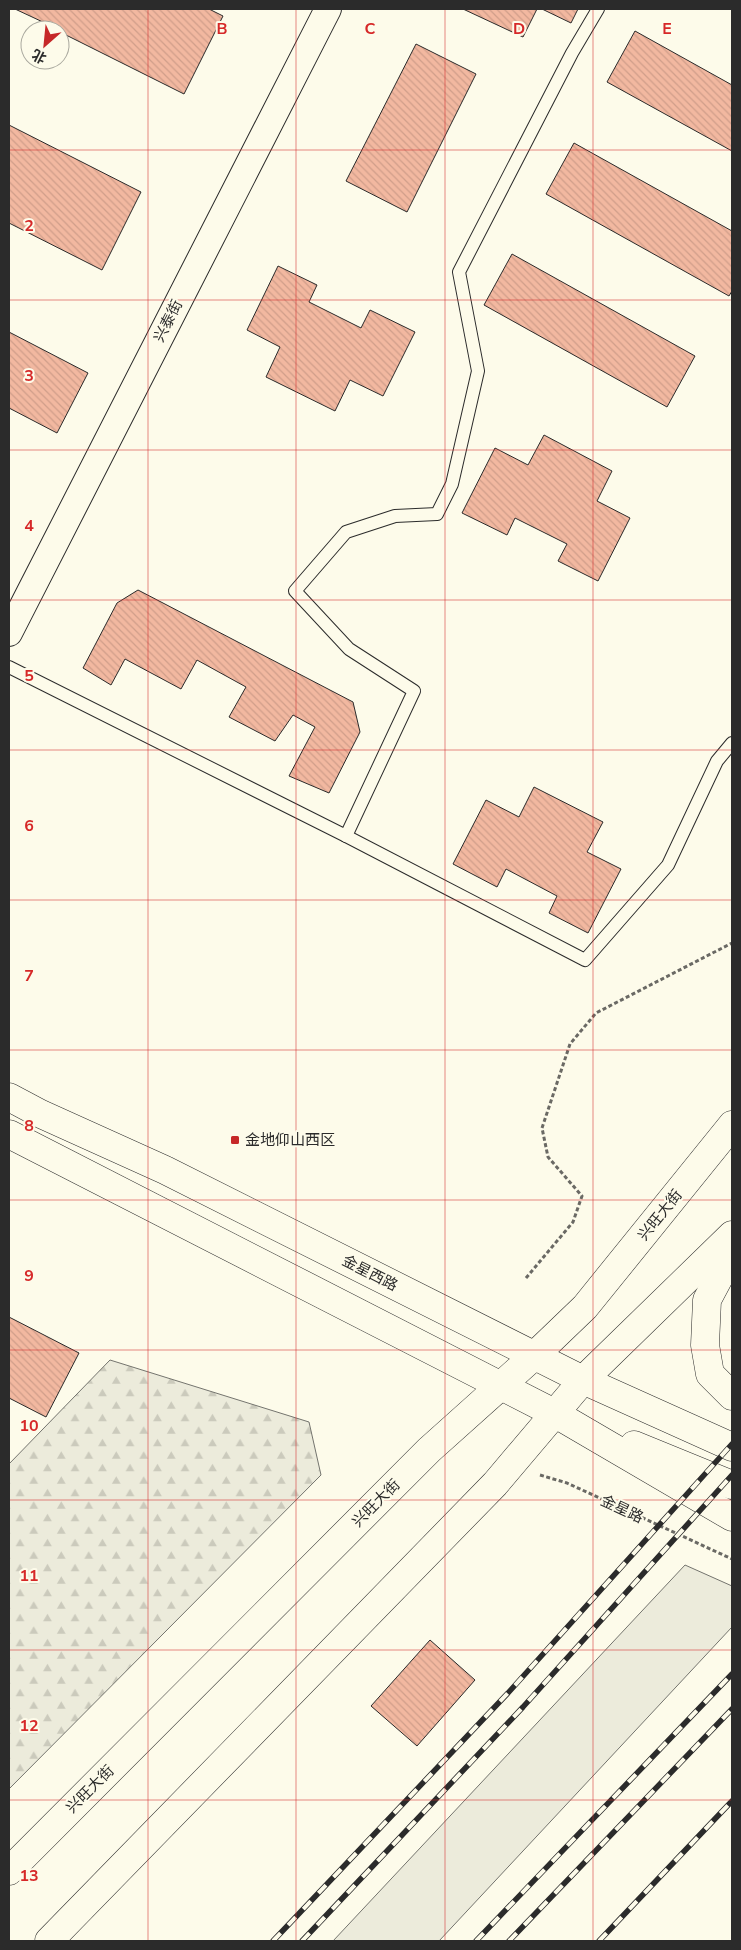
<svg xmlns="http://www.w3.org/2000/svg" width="741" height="1950" font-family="'Nunito Sans','Noto Sans SC',sans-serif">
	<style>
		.green { fill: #ecebdb; stroke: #74746e }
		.forest { fill: url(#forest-firs); stroke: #74746e }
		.building { fill: url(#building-back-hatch); stroke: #2b2b2b }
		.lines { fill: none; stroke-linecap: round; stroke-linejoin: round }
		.service-casing { stroke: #2b2b2b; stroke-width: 14 }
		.minor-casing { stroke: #2b2b2b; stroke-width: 28 }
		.secondary-casing { stroke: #2b2b2b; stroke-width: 29 }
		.primary-casing { stroke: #2b2b2b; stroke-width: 29 }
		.path { stroke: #6a6964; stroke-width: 3; stroke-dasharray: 4 2.5; stroke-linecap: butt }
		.service { stroke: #fdfbea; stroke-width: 12 }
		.minor { stroke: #fdfbea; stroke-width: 26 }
		.secondary { stroke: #fdfbea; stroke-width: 28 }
		.primary { stroke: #fdfbea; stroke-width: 28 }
		.rail-casing { stroke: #2b2b2b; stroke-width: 5.5 }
		.rail { stroke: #fdfbea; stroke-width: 4; stroke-dasharray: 11; stroke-linecap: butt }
		.grid { fill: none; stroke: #d62828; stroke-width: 1; stroke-opacity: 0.55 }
		.poi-dot { fill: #c62828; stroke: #fdfbea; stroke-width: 2 }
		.labels { text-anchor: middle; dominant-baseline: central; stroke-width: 4; stroke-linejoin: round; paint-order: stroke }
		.street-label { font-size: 15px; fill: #2b2b2b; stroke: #fdfbea }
		.poi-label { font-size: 15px; fill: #2b2b2b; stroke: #fdfbea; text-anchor: start }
		.grid-label { font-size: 16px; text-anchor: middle; font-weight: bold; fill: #d62828; stroke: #fdfbea; stroke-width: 4; stroke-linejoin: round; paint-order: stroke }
	</style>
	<defs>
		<pattern id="forest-firs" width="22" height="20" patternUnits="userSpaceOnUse" patternTransform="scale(1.25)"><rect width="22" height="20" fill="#ecebdb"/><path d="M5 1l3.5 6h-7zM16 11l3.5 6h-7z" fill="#cbcabc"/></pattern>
		<pattern id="building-back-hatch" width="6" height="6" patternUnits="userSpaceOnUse" patternTransform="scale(1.25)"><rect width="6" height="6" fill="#f2b8a0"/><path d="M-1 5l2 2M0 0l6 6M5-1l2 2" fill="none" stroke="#d09e8a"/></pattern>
	</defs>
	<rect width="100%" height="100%" fill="#fdfbea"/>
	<polygon class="green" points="685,1565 732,1586 732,1627 439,1941 333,1941"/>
	<polygon class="forest" points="110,1360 309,1422 321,1475 9,1789 9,1464"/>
	<g class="building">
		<polygon points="15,9 209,9 223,16 184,94 60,32 60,30"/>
		<polygon points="463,9 537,9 523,37"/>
		<polygon points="542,9 578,9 571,23"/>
		<polygon points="635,31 732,85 732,151 607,82"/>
		<polygon points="416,44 476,74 407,212 346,181"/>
		<polygon points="9,125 141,192 102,270 9,223"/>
		<polygon points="574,143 732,231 732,291 729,296 546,194"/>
		<polygon points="512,254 695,356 667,407 484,305"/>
		<polygon points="278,266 317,285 309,302 361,328 370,310 415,332 383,396 350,380 335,411 266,377 280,347 247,330"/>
		<polygon points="9,332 88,373 57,433 9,408"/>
		<polygon points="544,435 612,471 597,501 630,518 598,581 558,561 567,544 515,518 507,535 462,513 495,448 528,465"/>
		<polygon points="138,590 353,702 360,732 329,793 289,776 315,727 293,715 275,741 229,717 246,687 197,660 181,689 125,659 111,685 83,668 117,603"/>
		<polygon points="534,787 603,822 587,852 621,869 588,933 549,913 557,896 506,869 497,887 453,864 486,800 519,817"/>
		<polygon points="9,1317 79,1353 46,1417 9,1398"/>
		<polygon points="430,1640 475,1680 417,1746 371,1706"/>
	</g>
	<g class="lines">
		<g class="service-casing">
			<g id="service">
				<polyline points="9,667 346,836 585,960 668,865 717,761 732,743"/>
				<polyline points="346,836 414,691 349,649 295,591 346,532 395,516 437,514 452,484 478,371 459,272 572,53 598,9"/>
			</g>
		</g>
		<g class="minor-casing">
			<polyline id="minor" points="9,633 328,9"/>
		</g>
		<g class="secondary-casing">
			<g id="secondary">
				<polyline points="732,1253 707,1300 705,1345 710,1374 732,1396"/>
				<polyline points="9,1871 429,1450 535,1355 585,1307 732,1125"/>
				<polyline points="49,1941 495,1484 583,1380 732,1235"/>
			</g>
		</g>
		<g class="primary-casing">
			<g id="primary">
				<polyline points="9,1097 41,1114 165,1170 583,1380 732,1447"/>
				<polyline points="9,1134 554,1413 732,1517"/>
				<polyline points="634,1445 732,1485"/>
			</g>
		</g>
		<g class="path">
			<polyline points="526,1278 573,1222 582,1196 548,1157 542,1128 570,1044 596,1013 732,943"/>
			<polyline points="540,1475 567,1483 732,1559"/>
		</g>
		<use href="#service" class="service"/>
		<use href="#minor" class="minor"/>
		<use href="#secondary" class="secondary"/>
		<use href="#primary" class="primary"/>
		<g class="rail-casing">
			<g id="rail">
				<polyline points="273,1941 508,1693 732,1444"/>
				<polyline points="302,1941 523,1707 732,1475"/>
				<polyline points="476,1941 732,1674"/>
				<polyline points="509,1941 732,1709"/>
				<polyline points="599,1941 732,1801"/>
			</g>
		</g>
		<use href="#rail" class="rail"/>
	</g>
	<path class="grid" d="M148 9V1941M296 9V1941M445 9V1941M593 9V1941M9 150H732M9 300H732M9 450H732M9 600H732M9 750H732M9 900H732M9 1050H732M9 1200H732M9 1350H732M9 1500H732M9 1650H732M9 1800H732"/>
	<rect class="poi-dot" x="230" y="1135" width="10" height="10" rx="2.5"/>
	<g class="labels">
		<g class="street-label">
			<text transform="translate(168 321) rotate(-63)">兴泰街</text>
			<text transform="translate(660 1215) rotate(-51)">兴旺大街</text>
			<text transform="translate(370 1273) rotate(27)">金星西路</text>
			<text transform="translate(376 1503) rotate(-45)">兴旺大街</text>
			<text transform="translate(622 1509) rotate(25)">金星路</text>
			<text transform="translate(90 1789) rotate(-45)">兴旺大街</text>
		</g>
		<g class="poi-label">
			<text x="245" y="1140">金地仰山西区</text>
		</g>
	</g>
	<g class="grid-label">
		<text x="222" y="34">B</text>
		<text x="370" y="34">C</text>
		<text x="519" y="34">D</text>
		<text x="667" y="34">E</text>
		<text x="29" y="231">2</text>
		<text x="29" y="381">3</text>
		<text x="29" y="531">4</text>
		<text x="29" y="681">5</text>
		<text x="29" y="831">6</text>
		<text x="29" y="981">7</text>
		<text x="29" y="1131">8</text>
		<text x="29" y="1281">9</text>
		<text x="29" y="1431">10</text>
		<text x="29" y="1581">11</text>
		<text x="29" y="1731">12</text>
		<text x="29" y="1881">13</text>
	</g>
	<rect width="741" height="1950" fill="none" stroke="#2b2b2b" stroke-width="20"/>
	<g transform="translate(45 45) rotate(207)"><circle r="24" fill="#fdfbea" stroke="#a9a89e"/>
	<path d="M0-4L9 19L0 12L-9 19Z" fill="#c62828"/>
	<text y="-8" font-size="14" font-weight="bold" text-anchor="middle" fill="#2b2b2b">北</text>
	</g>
</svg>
